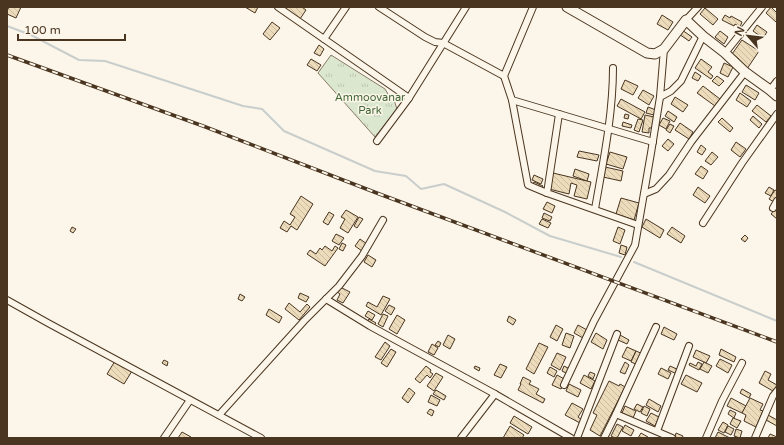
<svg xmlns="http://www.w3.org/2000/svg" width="784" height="445" font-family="'Varela Round',sans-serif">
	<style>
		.park { fill: url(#park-tufts); stroke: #887966 }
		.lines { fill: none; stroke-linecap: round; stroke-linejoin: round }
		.stream { stroke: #c9cecd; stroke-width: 2 }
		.building { fill: url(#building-back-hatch); stroke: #4a3520 }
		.street-casing { stroke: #4a3520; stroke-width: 8 }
		.secondary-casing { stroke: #4a3520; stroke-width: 11 }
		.street { stroke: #fbf6e9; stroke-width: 6 }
		.secondary { stroke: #fbf6e9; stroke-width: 9 }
		.rail-casing { stroke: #4a3520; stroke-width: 3.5 }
		.rail { stroke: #fbf6e9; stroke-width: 2; stroke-dasharray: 6; stroke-linecap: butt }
		.labels { text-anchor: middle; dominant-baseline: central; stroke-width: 3; stroke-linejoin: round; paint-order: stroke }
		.park-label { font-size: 11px; fill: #436837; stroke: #fbf6e9 }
	</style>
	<defs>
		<pattern id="park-tufts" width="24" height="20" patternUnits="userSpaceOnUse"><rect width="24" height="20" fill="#dce7d0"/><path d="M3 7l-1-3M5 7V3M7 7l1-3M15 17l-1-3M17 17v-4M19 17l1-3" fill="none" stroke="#bec7b2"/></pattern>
		<pattern id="building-back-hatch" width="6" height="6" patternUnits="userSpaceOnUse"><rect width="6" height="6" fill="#ecdcbc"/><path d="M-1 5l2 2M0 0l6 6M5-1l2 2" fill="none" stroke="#ccbda1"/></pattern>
	</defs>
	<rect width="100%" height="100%" fill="#fbf6e9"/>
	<polygon class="park" points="331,55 385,89 388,94 388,95 394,100 397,109 375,137 318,73"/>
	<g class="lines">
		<g class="stream">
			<polyline points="7,26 31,35 79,60 105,61 243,106 262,109 284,131 375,171 406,176 421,189 444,184 505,212 550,236 621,257"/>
			<polyline points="634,262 777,321"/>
		</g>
	</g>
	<g class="building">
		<polygon points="9,7 21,7 16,18 7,14 7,11"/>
		<polygon points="245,7 258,7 255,13"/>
		<polygon points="283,7 302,7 306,10 300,19"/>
		<polygon points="771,7 777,13 777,21 776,22 766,13"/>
		<polygon points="705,8 718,19 713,25 700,14"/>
		<polygon points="662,15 673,22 668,30 657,24"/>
		<polygon points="725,15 730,18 731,16 742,22 740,27 735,24 734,26 722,20"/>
		<polygon points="272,22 280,28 270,40 263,34"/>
		<polygon points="757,25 767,32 763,38 753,31"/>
		<polygon points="682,30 692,37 689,41 679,34"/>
		<polygon points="720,31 728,37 724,44 715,37"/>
		<polygon points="742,40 759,51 747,69 737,62 739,59 732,54"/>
		<polygon points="319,45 324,49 320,56 314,53"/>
		<polygon points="311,59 321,65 317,71 307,65"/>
		<polygon points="701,59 712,67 708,72 713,76 711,79 695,68"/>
		<polygon points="724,63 733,67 728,77 720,73"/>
		<polygon points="695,72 701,76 698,81 692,78"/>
		<polygon points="717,76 724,81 719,86 712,81"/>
		<polygon points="625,80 638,86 633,95 621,89"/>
		<polygon points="746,85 759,93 755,100 742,92"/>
		<polygon points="703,86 720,99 715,106 697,93"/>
		<polygon points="643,90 654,96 649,105 638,98"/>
		<polygon points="740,93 751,101 747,107 736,100"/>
		<polygon points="675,97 688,105 683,112 671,104"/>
		<polygon points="621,99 645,112 641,119 617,106"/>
		<polygon points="757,105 771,116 766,122 752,111"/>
		<polygon points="648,107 656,110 654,115 646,113"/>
		<polygon points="668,111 677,117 674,122 665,116"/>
		<polygon points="625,114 629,115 628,119 624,118"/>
		<polygon points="645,115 654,117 652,128 649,128 649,133 642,132"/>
		<polygon points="753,116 762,124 759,128 750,120"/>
		<polygon points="663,118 670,121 666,129 659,125"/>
		<polygon points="722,118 733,128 730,132 718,122"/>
		<polygon points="638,119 643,120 639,132 634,130"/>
		<polygon points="623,122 632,125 631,128 622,126"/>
		<polygon points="680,123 693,132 689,139 675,130"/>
		<polygon points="670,124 674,126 670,133 666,130"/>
		<polygon points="668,139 674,144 668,151 662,146"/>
		<polygon points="736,142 746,149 740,157 731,150"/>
		<polygon points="701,145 706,149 702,155 697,152"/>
		<polygon points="579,151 599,155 597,161 577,157"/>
		<polygon points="610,152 627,157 623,169 606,164"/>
		<polygon points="712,152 718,157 711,165 705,161"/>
		<polygon points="701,166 708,171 703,179 695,174"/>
		<polygon points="605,167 623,171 621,181 603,177"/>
		<polygon points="575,169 589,174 587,181 573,176"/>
		<polygon points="553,173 591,182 587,199 574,196 577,185 571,183 569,194 549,189"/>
		<polygon points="534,175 543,179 541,184 532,180"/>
		<polygon points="534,182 543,186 541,190 532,186"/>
		<polygon points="698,187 710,196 705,203 693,195"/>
		<polygon points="769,187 774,190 771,196 765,193"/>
		<polygon points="775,190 777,191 777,198 774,202 769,199"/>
		<polygon points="301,196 313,204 297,230 291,226 287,232 280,228 284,221 290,225 295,217 290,214"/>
		<polygon points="621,198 639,203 634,220 616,214"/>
		<polygon points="547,202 555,206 552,213 543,209"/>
		<polygon points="777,207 777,219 771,214"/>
		<polygon points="346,210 358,217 348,233 340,228 345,219 341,217"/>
		<polygon points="329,212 334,215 328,225 323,222"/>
		<polygon points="544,213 552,217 550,221 542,218"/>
		<polygon points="359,217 363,219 357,228 354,226"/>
		<polygon points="542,219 551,223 548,228 539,224"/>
		<polygon points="646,219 664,230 660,238 642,227"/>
		<polygon points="72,227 76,229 73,233 70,231"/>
		<polygon points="618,227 625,230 620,244 613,241"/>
		<polygon points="672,227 685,236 681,243 667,234"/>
		<polygon points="336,234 344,238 339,245 332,241"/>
		<polygon points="745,235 748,238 745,242 741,239"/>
		<polygon points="360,239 367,244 362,251 355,246"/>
		<polygon points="342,243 346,245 343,251 339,249"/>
		<polygon points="621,245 627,247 625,255 619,253"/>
		<polygon points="325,246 332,251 335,246 338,248 325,266 307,254 310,250 316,254 320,248 322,250"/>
		<polygon points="368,255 376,260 372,267 364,262"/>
		<polygon points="340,287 350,292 343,303 337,300 340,294 337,292"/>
		<polygon points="300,293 309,297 306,302 298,298"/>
		<polygon points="240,294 245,297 242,301 238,299"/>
		<polygon points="383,296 390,299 381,315 366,306 368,302 377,307"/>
		<polygon points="289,303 300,312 307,304 310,307 299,320 285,309"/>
		<polygon points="389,305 395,308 391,315 385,311"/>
		<polygon points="269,309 282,317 279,323 266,315"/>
		<polygon points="368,311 375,315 372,320 365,316"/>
		<polygon points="383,314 388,316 383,327 378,324"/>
		<polygon points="397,315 405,320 397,334 389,329"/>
		<polygon points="509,316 516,320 513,325 507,321"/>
		<polygon points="369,319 376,323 373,327 366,323"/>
		<polygon points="556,325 563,329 557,341 550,337"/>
		<polygon points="578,325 587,330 583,338 574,333"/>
		<polygon points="664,327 677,334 674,340 661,334"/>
		<polygon points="566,333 574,336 570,348 562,345"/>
		<polygon points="596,333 607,340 603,349 591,342"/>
		<polygon points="448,335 455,339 450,349 443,345"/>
		<polygon points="620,335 629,340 627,344 618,340"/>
		<polygon points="438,341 441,343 439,347 435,345"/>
		<polygon points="385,342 390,346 381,360 375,357"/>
		<polygon points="539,343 548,347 534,374 526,369"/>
		<polygon points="432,344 438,348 434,355 428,352"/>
		<polygon points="627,347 636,351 631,361 622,357"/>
		<polygon points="391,349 396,352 387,367 381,363"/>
		<polygon points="721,349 736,357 734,362 719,355"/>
		<polygon points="696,350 710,356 706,363 693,357"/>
		<polygon points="636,351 643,354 638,365 631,362"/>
		<polygon points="557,353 566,357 560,370 551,365"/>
		<polygon points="720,359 732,365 728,373 716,366"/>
		<polygon points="164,360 168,362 167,366 162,363"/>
		<polygon points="115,361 132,371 124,384 107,374"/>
		<polygon points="625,362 629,365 625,374 620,372"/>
		<polygon points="698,362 702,364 699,370 689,365 690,363 696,366"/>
		<polygon points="704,362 712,366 708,373 700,369"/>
		<polygon points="500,364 507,367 501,378 494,375"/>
		<polygon points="426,366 431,370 430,372 433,374 430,378 427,375 420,383 415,379"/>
		<polygon points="475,366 480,368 479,371 474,368"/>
		<polygon points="564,366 570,369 568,374 562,371"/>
		<polygon points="670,366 679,370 677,374 668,370"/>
		<polygon points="550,367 557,371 554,377 547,373"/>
		<polygon points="661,368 671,373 668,379 658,374"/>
		<polygon points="765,371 771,374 768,380 777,385 773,391 759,383"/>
		<polygon points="590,372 595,374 593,379 588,376"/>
		<polygon points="436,373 443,377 434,391 427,386"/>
		<polygon points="557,375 566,380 561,389 552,385"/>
		<polygon points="584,375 595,381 591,389 580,383"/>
		<polygon points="686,375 702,383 697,392 681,384"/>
		<polygon points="523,377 531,381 529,384 539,389 536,394 545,399 543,403 518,390 521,384 520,384"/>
		<polygon points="609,381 619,386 620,384 625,387 600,436 590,430 597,415 593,413"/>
		<polygon points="569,384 581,390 578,397 566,391"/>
		<polygon points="409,388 415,393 408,403 402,398"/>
		<polygon points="742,389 751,394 749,398 740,393"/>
		<polygon points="436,390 446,396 444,400 433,394"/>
		<polygon points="431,395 440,400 437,406 428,402"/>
		<polygon points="731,398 746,406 742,413 727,406"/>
		<polygon points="750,398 763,404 760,410 763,411 756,427 744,421 746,415 742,413"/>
		<polygon points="649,399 661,406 658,412 646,405"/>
		<polygon points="572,403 583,409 578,417 582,420 580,423 565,415"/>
		<polygon points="637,404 643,407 640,412 634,409"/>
		<polygon points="625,406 636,411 633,418 622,413"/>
		<polygon points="644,406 650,409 647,416 641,413"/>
		<polygon points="430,409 434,411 432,416 427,413"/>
		<polygon points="730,410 736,413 734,418 728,414"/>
		<polygon points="651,413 659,417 655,426 646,421"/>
		<polygon points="768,415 777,420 777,426 766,420"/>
		<polygon points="514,416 532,427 528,434 510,423"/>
		<polygon points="733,418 741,421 737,428 730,424"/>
		<polygon points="723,422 728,425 724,433 718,430"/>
		<polygon points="617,424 623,427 617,438 615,438 611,436"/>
		<polygon points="625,425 634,430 631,436 622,431"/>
		<polygon points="510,426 524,435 522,438 503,438"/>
		<polygon points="728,426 734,429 731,435 725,432"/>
		<polygon points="736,429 742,431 740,438 734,436"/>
		<polygon points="182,432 191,437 191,438 178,438"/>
		<polygon points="718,432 730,438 715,438"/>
		<polygon points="641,433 648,437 648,438 638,438"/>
		<polygon points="676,433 683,436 682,438 677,438 675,437"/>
		<polygon points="770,434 777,437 777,438 768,438"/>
	</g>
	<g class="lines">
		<g class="street-casing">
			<g id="street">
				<polyline points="278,7 409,98"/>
				<polyline points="379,7 425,37 435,42 443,43 504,76 512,100 559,114"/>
				<polyline points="686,20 698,7"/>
				<polyline points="324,39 346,7"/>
				<polyline points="664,49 660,97 671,91 681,81 703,36"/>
				<polyline points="725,53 762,7"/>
				<polyline points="504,76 533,7"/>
				<polyline points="770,90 777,81"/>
				<polyline points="512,100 528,185 547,193"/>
				<polyline points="377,141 409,98 466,7"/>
				<polyline points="644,194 656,189 669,175 691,142 745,72"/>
				<polyline points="773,208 777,201"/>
				<path d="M595 209C603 163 613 115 613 68"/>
				<polyline points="703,223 742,163 777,114"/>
				<polyline points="638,225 547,193 559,114 653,142"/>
				<polyline points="326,299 370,326 495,394 571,438"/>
				<polyline points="7,300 48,323 261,438"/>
				<polyline points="564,385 594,321 635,245 651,153 660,97"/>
				<polyline points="616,414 672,438"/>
				<polyline points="219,415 304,321 339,286 362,256 383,220"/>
				<polyline points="657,431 689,346"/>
				<polyline points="164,438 190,400"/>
				<polyline points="461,438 495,394"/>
				<polyline points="577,438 617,334"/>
				<polyline points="604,438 616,414 656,327"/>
				<polyline points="706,438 722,401 742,363"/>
				<polyline points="755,438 773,396 777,391"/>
			</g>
		</g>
		<g class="secondary-casing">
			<polyline id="secondary" points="567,7 647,53 655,54 664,49 686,20 703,36 725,53 745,72 770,90 777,96"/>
		</g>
		<use href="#street" class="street"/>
		<use href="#secondary" class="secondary"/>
		<g class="rail-casing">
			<polyline id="rail" points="7,55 203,126 382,195 777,342"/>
		</g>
		<use href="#rail" class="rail"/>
	</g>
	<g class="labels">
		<g class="park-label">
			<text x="370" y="97">Ammoovanar<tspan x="370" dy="13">Park</tspan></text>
		</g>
	</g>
	<rect width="784" height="445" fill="none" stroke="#4a3520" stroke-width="16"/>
	<g transform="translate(748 36) rotate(298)" stroke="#fbf6e9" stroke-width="3" paint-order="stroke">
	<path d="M0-3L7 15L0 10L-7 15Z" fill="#4a3520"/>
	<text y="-6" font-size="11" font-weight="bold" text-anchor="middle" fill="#4a3520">N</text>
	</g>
	<path d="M18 34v6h107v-6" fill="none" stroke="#4a3520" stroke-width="2"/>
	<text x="24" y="34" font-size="12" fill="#4a3520" stroke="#fbf6e9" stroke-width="3" paint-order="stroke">100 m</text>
</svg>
